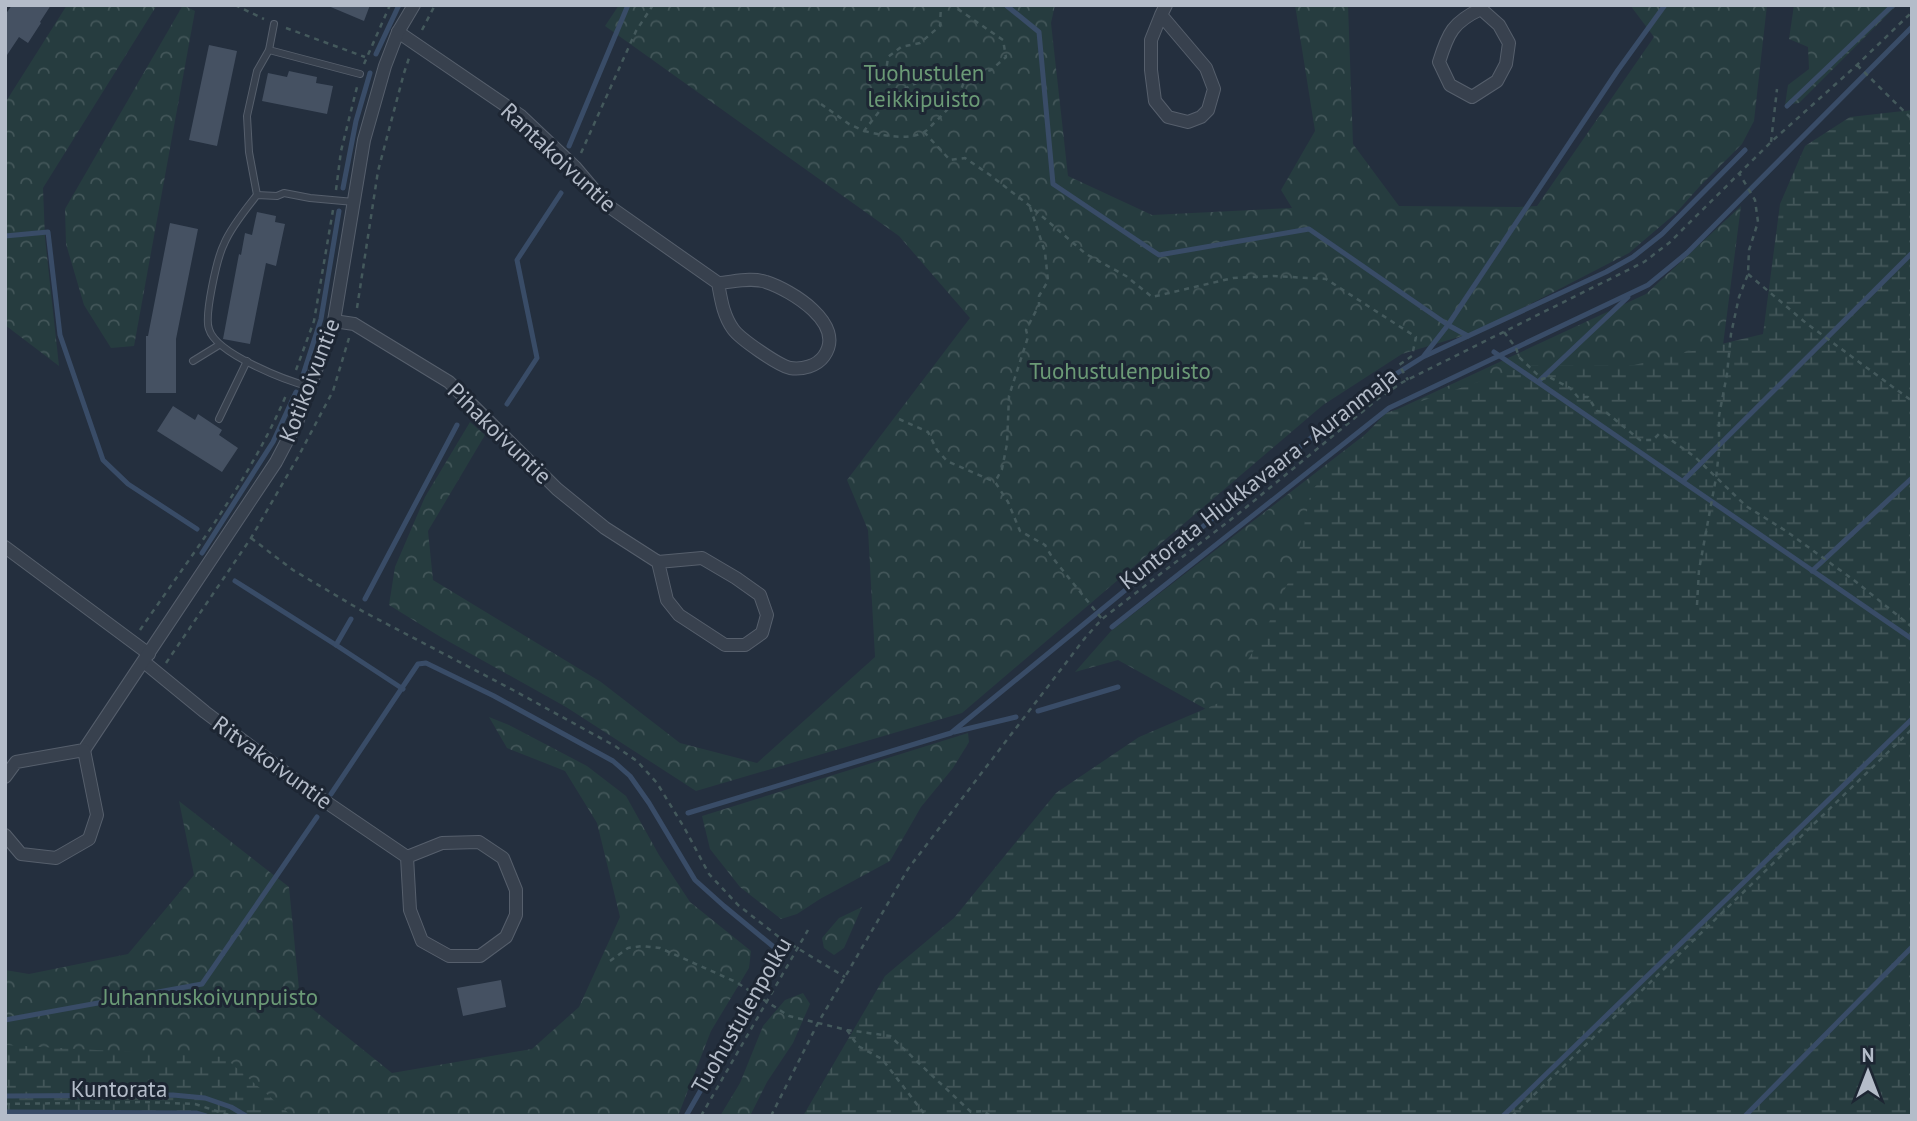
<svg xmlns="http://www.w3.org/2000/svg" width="1917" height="1121" font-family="'PT Sans',sans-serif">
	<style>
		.forest { fill: url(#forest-crowns) }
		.wetland { fill: url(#wetland-marsh) }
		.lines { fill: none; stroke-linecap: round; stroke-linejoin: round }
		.stream { stroke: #394c67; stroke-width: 5 }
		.building { fill: #455162 }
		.service-casing { stroke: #565f6c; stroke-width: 8 }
		.minor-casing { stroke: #565f6c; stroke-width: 14 }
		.path { stroke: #44595c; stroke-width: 2.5; stroke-dasharray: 5 5; stroke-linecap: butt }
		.service { stroke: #38414e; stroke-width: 6 }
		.minor { stroke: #38414e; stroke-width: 12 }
		.labels { text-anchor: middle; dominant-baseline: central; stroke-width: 6; stroke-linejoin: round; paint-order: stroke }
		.park-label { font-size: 23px; fill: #6b9a76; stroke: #1d2633 }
		.street-label { font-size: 23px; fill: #b4bcc9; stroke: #1d2633 }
	</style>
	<defs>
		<pattern id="forest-crowns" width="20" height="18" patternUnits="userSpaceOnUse" patternTransform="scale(1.75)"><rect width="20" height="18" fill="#263c3f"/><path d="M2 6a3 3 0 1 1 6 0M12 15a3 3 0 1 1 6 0" fill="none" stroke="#435659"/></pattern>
		<pattern id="wetland-marsh" width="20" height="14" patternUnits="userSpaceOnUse" patternTransform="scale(1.75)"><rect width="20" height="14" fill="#263c3f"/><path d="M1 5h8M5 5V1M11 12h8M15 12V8" fill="none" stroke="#435659"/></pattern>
	</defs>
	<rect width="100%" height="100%" fill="#242f3e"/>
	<g class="forest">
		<polygon points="67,5 157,5 43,188 45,238 59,366 5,325 5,103"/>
		<polygon points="183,5 195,11 134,346 111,348 84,305 66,244 65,209"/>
		<polygon points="619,5 1055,5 1051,23 1068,176 1152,215 1292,208 1281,190 1315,131 1295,5 1348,5 1353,144 1399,206 1518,207 1537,206 1654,37 1630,5 1767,5 1754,121 1742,144 1700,186 1676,213 1629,253 1513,313 1469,334 1402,354 1323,405 962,713 696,791 566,707 439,636 389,605 395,567 425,497 470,422 485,435 428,531 433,580 601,682 680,743 757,763 875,657 868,530 847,480 970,318 899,236 605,26"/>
		<polygon points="1794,5 1897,5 1799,103 1785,105 1788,85 1809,69 1808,47 1789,39"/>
		<polygon points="1741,206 1691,592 1439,839 1118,660 1075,672 1111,631 1398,409 1646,294"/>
		<polygon points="489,717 509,725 587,766 626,796 659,855 690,902 751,951 749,968 711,1031 678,1116 261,1116 5,1088 5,970 29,974 128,954 194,875 179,801 289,887 300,999 392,1073 532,1049 579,1007 620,917 597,823 565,771 507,748"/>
		<polygon points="968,733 969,742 953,768 921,807 890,861 820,899 797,914 781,919 740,887 710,849 702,816"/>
		<polygon points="862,907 844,948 834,955 824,948 822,938 839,918"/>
		<polygon points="803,993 810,1004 793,1043 767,1082 750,1116 720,1116 740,1083 763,1026 785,1000"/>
	</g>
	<g class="wetland">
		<polygon points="1912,110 1912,1116 803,1116 885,976 954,918 1056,793 1139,737 1221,702 1261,639 1296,566 1311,491 1386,413 1529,365 1634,365 1763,334 1780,204 1805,146 1850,117"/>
		<polygon points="5,1045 224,1057 292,1116 5,1116"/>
	</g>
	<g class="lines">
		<g class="stream">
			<polyline points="1007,6 1039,32 1053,184 1159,255 1309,229 1448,325 1468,336"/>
			<polyline points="376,54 399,5"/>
			<polyline points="1787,106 1893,5"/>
			<polyline points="569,146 628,5"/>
			<polyline points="343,188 356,121 370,73"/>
			<polyline points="5,236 48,232 60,335 103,460 128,484 197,529"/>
			<polyline points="1494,352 1912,639"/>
			<polyline points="1425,356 1606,272 1633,257 1662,234 1745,150"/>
			<polyline points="303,375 321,319 339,211"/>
			<polyline points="1539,381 1628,297"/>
			<polyline points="507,404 537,358 517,260 561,193"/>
			<polyline points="1683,481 1912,253"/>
			<polyline points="202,553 273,442 296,392"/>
			<polyline points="1812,571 1912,478"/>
			<polyline points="235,581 336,645 403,689"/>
			<polyline points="365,599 457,425"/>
			<polyline points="1112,627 1389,408 1648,285 1687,253 1912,27"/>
			<polyline points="336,645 351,619"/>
			<polyline points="1038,711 1118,687"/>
			<polyline points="954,732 1016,717"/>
			<polyline points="331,794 418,664 426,663 494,696 613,761 630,776 649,803 695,880 724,906 775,948 777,957 686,1116"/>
			<polyline points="688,813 951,733 1367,392 1423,357 1448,325 1618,70 1665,5"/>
			<polyline points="5,1020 202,984 317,817"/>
			<polyline points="5,1096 173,1095 205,1098 231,1107 246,1116"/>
			<polyline points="5,1112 196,1113 206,1116"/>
			<polyline points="1503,1116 1912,719"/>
			<polyline points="1745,1116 1912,947"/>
		</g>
	</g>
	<g class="building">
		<polygon points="12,5 51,5 40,22 41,23 28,43 19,37 5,58 5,15"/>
		<polygon points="326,5 370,5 364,21"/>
		<polygon points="209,45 237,51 217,146 189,140"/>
		<polygon points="289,71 317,77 316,83 333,86 327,114 262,101 268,73 287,77"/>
		<polygon points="257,212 276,216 275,222 285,224 276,266 266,263 250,344 223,339 239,254 241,255 245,233 252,235"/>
		<polygon points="170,223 198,229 176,339 176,393 146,393 146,336 148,336"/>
		<polygon points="173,406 195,420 198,414 222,430 219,435 238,448 222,472 157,431"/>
		<polygon points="501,980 506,1007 463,1016 457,988"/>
	</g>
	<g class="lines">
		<g class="service-casing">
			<g id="service">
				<polyline points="274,24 269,50 360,74"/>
				<polyline points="257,195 249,152 247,116 257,71 269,50"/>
				<polyline points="193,361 219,345"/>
				<path d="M311 387C287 381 216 354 209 329 204 316 217 258 224 244 231 227 246 209 257 195L277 196 284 193 310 198 354 202"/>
				<polyline points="219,419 247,361"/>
			</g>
		</g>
		<g class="minor-casing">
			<g id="minor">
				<path d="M1480 5 1481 9 1499 25 1509 43 1506 64 1497 81 1472 97 1450 85 1439 62C1448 33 1453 22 1481 9"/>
				<polyline points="1161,15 1206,68 1214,89 1208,110 1201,117 1188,122 1168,117 1155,101 1151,70 1151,40 1161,15 1166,5"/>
				<path d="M398 32 521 116 575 167 607 205 718 283C721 299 723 315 733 329 740 339 778 365 790 368 802 370 817 366 824 356 847 324 791 290 766 282 752 277 733 282 718 283"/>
				<polyline points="334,321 354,324 449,382 557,489 605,528 658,562 667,600 679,615 725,645 745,645 762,633 767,615 760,595 736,578 702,558 658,562"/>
				<polyline points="5,547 149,654"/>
				<polyline points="144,662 205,712 307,789 407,857 410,910 422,941 449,956 480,956 506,937 516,915 516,890 503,858 479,842 442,843 407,857"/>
				<polyline points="5,777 16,762 84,750 276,462 297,422 334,321 364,140 385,66 398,32 414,5"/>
				<polyline points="5,835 21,854 56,858 89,839 97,815 84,750"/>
			</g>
		</g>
		<g class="path">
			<polyline points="235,5 264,19"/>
			<polyline points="286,28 365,57"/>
			<polyline points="422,30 435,5"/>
			<polyline points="364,64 390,5"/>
			<polyline points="1857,65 1912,119"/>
			<polyline points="892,95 886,72 888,57 901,47 920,43 940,26 941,5"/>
			<polyline points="821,104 849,124 864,131 892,95 938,72 965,78 991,70 1006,57 1003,40 952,5"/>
			<path d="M864 131C881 135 908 141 924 132 928 130 930 127 933 124 947 111 959 98 965 79"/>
			<polyline points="924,132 950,160 965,158 990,175 1030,206 1086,254 1126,276 1152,297 1233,278 1273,276 1326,279 1416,337 1412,356 1399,365 1408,380"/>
			<polyline points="1771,142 1777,89"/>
			<polyline points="581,153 636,31 653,5"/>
			<polyline points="336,190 341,151 358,83"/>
			<polyline points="1030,207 1045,252 1048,281 1039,296 1039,305 1026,330 1028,337 1009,396 1007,444 1002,469 995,482 1008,502 1020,531 1045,545 1052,557 1102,619"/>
			<polyline points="1748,274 1806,323 1912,401"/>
			<polyline points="357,308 378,171 404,73 409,58"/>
			<polyline points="1504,332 1516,348 1519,357 1542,379 1549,377 1570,388 1578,397 1588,397 1597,411 1607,413 1640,440 1653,440 1659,434 1664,435 1695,457 1746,506 1786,531 1855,581 1912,627"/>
			<polyline points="296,370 314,321 333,210"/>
			<polyline points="899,419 928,432 937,450 947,461 995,482"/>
			<polyline points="251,538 293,570 364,612 513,690 615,746 637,761 657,783 685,829 709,874 738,905 779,937 845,977"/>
			<polyline points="1697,605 1699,570 1716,478 1719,452 1719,416 1727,374 1731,334 1739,297 1748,274 1749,250 1758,222 1755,200 1739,173"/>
			<path d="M140 630C192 554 251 479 287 393"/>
			<polyline points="166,663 251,538 298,457 333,391 349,338"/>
			<polyline points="610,961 628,948 642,946 660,948 736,982 789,1016 847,1030 890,1036 971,1112 983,1111 991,1116"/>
			<polyline points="847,1030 858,1046 882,1059 926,1116"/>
			<polyline points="5,1104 145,1102 195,1104 232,1116"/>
			<polyline points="701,1116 808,930"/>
			<polyline points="771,1116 818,1023 908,869 1085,638 1102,619 1238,514 1379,398 1403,382 1644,262 1669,243 1771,142 1857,65 1912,12"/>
			<polyline points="1512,1116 1912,729"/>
		</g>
		<use href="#service" class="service"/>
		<use href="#minor" class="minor"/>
	</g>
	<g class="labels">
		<g class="park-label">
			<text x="924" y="72">Tuohustulen<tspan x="924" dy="26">leikkipuisto</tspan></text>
			<text x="1120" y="370">Tuohustulenpuisto</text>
			<text x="210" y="996">Juhannuskoivunpuisto</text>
		</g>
		<g class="street-label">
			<text transform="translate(559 157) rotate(43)">Rantakoivuntie</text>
			<text transform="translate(309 380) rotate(-69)">Kotikoivuntie</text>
			<text transform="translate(500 433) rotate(44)">Pihakoivuntie</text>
			<text transform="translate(1258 478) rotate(-38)">Kuntorata Hiukkavaara - Auranmaja</text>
			<text transform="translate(273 762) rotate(36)">Ritvakoivuntie</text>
			<text transform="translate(741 1015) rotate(-60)">Tuohustulenpolku</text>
			<text x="119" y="1088">Kuntorata</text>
		</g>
	</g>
	<rect width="1917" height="1121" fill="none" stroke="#b4bcc9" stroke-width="14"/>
	<g transform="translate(1868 1072)" stroke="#1d2633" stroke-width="5" paint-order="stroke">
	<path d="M0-5L12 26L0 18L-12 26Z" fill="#b4bcc9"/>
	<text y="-10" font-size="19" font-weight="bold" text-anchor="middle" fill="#b4bcc9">N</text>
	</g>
</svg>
